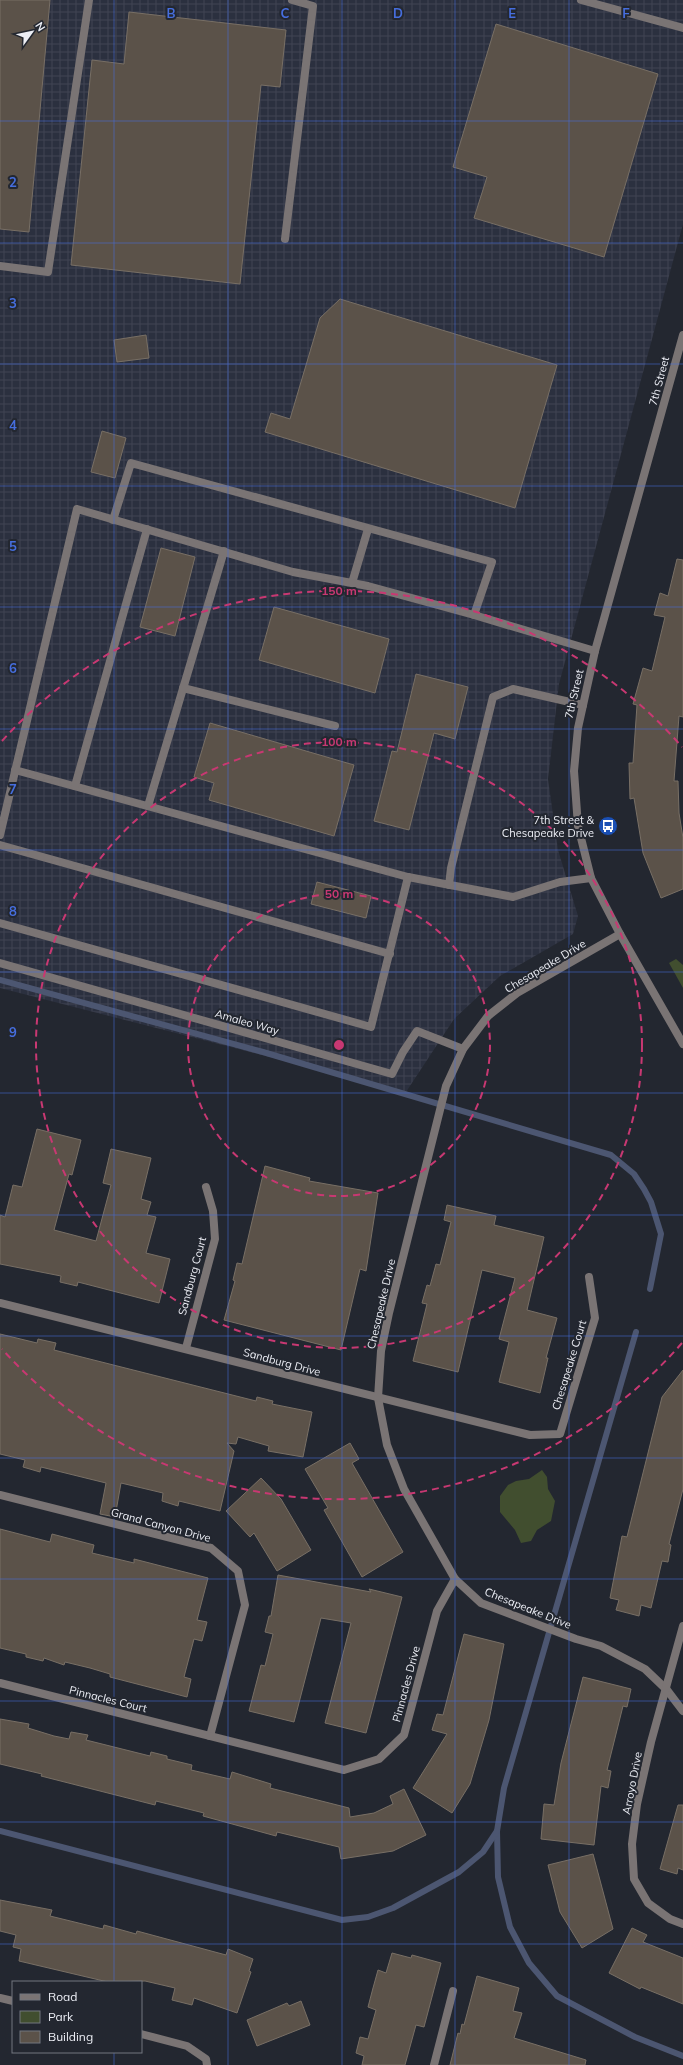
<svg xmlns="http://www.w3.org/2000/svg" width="683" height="2065" font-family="Mulish,sans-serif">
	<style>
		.industrial { fill: url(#industrial-grid) }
		.green { fill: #414e2f }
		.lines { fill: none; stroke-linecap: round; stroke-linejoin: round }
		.stream { stroke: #4c5671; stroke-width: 6 }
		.building { fill: #5b5249; stroke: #786f65 }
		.service { stroke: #7a7474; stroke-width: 8 }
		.minor { stroke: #7a7474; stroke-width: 8 }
		.tertiary { stroke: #7a7474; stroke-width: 8 }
		.grid { fill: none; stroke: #466ede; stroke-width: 1; stroke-opacity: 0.55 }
		.ring { fill: none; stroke: #c83872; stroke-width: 2; stroke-dasharray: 7 5 }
		.labels { text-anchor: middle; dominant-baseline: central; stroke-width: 4; stroke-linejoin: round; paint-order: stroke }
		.street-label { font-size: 11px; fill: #eceef5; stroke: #232730 }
		.poi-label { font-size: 11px; fill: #eceef5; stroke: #232730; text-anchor: end }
		.grid-label { font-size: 13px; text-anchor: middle; font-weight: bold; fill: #466ede; stroke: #232730; stroke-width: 4; stroke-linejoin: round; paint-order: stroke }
		.centre { fill: #c83872; stroke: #232730; stroke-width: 2 }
		.ring-label { font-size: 12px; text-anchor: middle; font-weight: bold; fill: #c83872; stroke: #232730; stroke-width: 4; stroke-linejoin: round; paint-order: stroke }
	</style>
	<defs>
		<pattern id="industrial-grid" width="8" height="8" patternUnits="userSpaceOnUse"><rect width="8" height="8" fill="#2b303f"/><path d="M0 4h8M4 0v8" fill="none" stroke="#404452"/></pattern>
	</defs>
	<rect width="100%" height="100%" fill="#232730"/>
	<polygon class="industrial" points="0,0 683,0 683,224 559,684 548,779 558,850 578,916 573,934 500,976 454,1019 406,1092 0,988"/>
	<g class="green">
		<polygon points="676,959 683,965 683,988 669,963"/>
		<polygon points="542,1470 547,1477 548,1489 555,1501 551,1521 537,1530 531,1541 521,1543 515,1530 500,1512 500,1496 508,1485 516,1481 529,1479"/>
	</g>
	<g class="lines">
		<g class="stream">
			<polyline points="0,980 263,1052 611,1155 634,1174 644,1189 651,1202 661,1234 650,1289"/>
			<polyline points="636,1332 504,1788 497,1831 498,1877 510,1927 529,1963 557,1996 635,2037 683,2056"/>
			<polyline points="0,1831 342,1920 368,1917 393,1908 459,1872 483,1852 497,1831"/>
		</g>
	</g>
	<g class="building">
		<polygon points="0,0 50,0 29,232 0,229"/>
		<polygon points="129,12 286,30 280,87 261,85 240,284 71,265 92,60 124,64"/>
		<polygon points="496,24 658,74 604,257 474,218 487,177 453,167"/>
		<polygon points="340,299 557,365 515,508 265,432 271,413 290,419 320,318"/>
		<polygon points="146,335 149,358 117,362 114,340"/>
		<polygon points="102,431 126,438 115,478 91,472"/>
		<polygon points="161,548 195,557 175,636 140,627"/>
		<polygon points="677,559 683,560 683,717 679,716 674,781 678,781 679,813 683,838 683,889 661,898 643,853 634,798 630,799 629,763 633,763 637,705 633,704 643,668 652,671 665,617 654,615 660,593 668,596"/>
		<polygon points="274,607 389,639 375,693 259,660"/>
		<polygon points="416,674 468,687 455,739 434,733 409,830 374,821 392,751 397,752"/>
		<polygon points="210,723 354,765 334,836 209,800 214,783 194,777"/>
		<polygon points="317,882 371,896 366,918 311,904"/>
		<polygon points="37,1129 81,1140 72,1175 69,1174 54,1230 96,1241 111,1185 103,1183 111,1149 151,1158 141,1199 151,1202 147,1215 156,1217 146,1253 170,1259 159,1303 78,1282 77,1286 60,1282 61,1276 0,1264 0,1215 5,1217 13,1185 22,1187"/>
		<polygon points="265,1166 310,1178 309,1181 378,1193 366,1271 360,1269 341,1350 224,1320 235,1281 233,1280 237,1263 242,1264"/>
		<polygon points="447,1205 496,1216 494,1225 544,1237 527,1310 557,1318 546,1358 548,1358 540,1393 499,1382 509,1342 499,1339 515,1278 482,1270 458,1372 413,1361 427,1304 422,1303 427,1285 430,1286 436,1264 440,1265 451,1222 444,1220"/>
		<polygon points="0,1334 37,1343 38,1339 56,1343 54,1350 256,1401 257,1397 273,1401 272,1404 312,1412 303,1457 268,1451 269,1446 238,1437 236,1444 227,1443 234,1451 220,1511 179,1501 178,1506 162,1501 163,1493 121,1483 115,1517 100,1514 106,1483 41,1467 40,1472 23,1467 25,1460 0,1454"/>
		<polygon points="683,1370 683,1489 669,1544 671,1545 668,1562 662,1561 651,1608 641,1605 639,1616 616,1610 619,1600 610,1598 622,1536 627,1537 662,1397"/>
		<polygon points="350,1443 359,1459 352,1463 403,1552 362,1577 324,1510 328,1508 305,1469"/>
		<polygon points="261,1478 281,1499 311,1550 277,1571 254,1533 250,1537 226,1511"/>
		<polygon points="0,1529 50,1542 52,1534 94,1545 92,1553 134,1563 134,1559 208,1578 197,1620 207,1622 202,1641 194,1639 184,1677 191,1679 187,1697 110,1677 110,1674 90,1668 65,1662 64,1665 44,1658 43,1661 26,1657 26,1654 0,1648"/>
		<polygon points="278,1575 371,1592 369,1589 402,1597 366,1733 325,1723 351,1623 321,1618 294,1722 249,1711 261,1665 265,1666 273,1634 265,1632 269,1616 271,1616"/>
		<polygon points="464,1634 504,1644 489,1720 470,1784 452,1813 413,1788 447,1734 432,1730 437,1714 443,1715"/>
		<polygon points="583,1677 631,1689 627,1707 623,1706 607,1770 611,1771 608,1788 601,1786 594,1845 541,1839 544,1804 554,1805 561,1763"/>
		<polygon points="0,1719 29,1724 28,1728 54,1736 69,1739 71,1732 88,1735 86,1740 150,1756 151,1752 167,1756 167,1759 192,1765 191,1770 230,1779 232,1772 271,1784 270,1788 349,1808 350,1817 374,1813 393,1804 390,1796 404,1789 426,1835 393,1851 341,1859 339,1847 277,1832 276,1836 203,1816 204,1813 156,1801 155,1805 41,1776 42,1774 0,1764"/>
		<polygon points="678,1805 683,1805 683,1870 678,1868 677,1874 660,1869"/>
		<polygon points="593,1854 613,1929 582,1948 560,1912 548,1865"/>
		<polygon points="0,1900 52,1910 50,1916 103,1929 104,1925 136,1934 137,1931 226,1955 228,1949 253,1959 249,1971 251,1972 237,2013 194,1998 192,2005 172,2000 175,1988 145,1981 108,1982 19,1961 21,1949 13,1947 16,1935 0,1931"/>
		<polygon points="632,1928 647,1935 643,1942 683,1958 683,2004 641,1987 640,1989 609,1973"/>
		<polygon points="392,1953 411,1958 412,1955 441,1963 424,2027 416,2025 405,2065 362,2065 364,2056 356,2053 360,2037 368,2039 376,2010 368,2007 373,1988 378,1970 386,1973"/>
		<polygon points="477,1976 519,1988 513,2011 522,2013 514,2038 586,2060 585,2065 450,2065 458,2033 460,2034 462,2024 464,2025"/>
		<polygon points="301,2001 310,2025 257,2046 247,2020 287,2003 289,2006"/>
	</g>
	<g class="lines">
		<g class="service">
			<polyline points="285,239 313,6 292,0"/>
			<polyline points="0,266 48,272 89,0"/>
			<polyline points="113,520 131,463 492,562 474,615"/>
			<polyline points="352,583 368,529"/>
			<polyline points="183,688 335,726"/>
			<polyline points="15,770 408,877 513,897 560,882 591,878"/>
			<polyline points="75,786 147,529"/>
			<polyline points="148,806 224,551"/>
			<polyline points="0,835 77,509 293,572 368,586 474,615 595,651"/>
			<polyline points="0,845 390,954"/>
			<polyline points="449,885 451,868 493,697 513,689 583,705"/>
			<polyline points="0,923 371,1027 408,877"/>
			<polyline points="0,963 392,1074 403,1052 417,1031 463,1049"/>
			<polyline points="434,2065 453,1991"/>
		</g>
		<g class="minor">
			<polyline points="581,0 683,28"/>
			<polyline points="620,934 517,993 488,1016 463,1049 446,1086 389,1313 381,1351 378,1398 387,1445 404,1489 455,1579 481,1603 576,1639 601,1646 645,1669 667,1690 683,1711"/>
			<polyline points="0,1303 530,1435 560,1434 595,1318 589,1277"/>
			<polyline points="186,1348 215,1239 213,1211 206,1187"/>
			<polyline points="0,1495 211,1548 238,1571 245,1605 210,1736"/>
			<polyline points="683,1626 651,1742 637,1804 632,1844 634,1879 648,1903 670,1919 683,1924"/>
			<polyline points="0,1683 344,1770 379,1759 404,1735 437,1611 455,1579"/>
			<polyline points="0,1998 13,2001"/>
			<polyline points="141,2034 187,2046 206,2059 207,2065"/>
		</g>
		<polyline class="tertiary" points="683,335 595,651 578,728 574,771 578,826 591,878 620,934 683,1044"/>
	</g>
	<path class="grid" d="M114 0V1982M228 0V2065M342 0V2065M455 0V2065M569 0V2065M0 121H683M0 243H683M0 364H683M0 486H683M0 607H683M0 729H683M0 850H683M0 972H683M0 1093H683M0 1215H683M0 1336H683M0 1458H683M0 1579H683M0 1701H683M0 1822H683M0 1944H683M114 2052V2065"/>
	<g class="ring">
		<circle cx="339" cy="1045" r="151"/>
		<circle cx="339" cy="1045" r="303"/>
		<path d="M682 1343A454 454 0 0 1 2 1349M2 741A454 454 0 0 1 682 747"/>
	</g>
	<defs>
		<g id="bus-disc" transform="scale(1)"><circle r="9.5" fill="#1a4fb4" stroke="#232730"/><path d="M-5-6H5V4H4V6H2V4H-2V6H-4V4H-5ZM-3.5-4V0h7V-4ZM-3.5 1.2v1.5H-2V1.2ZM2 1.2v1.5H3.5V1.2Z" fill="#fff"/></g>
	</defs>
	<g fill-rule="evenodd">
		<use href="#bus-disc" x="608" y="826"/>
	</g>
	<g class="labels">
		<g class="street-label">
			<text transform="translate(659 381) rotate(-75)">7th Street</text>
			<text transform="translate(574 694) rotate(-77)">7th Street</text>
			<text transform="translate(545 966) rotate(-31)">Chesapeake Drive</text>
			<text transform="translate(247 1022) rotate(16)">Amaleo Way</text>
			<text transform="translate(192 1276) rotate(-75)">Sandburg Court</text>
			<text transform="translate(381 1304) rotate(-77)">Chesapeake Drive</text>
			<text transform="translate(282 1362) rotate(15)">Sandburg Drive</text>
			<text transform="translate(569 1365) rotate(-73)">Chesapeake Court</text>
			<text transform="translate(161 1525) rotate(15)">Grand Canyon Drive</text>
			<text transform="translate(528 1608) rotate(22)">Chesapeake Drive</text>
			<text transform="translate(406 1684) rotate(-75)">Pinnacles Drive</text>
			<text transform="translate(108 1699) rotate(14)">Pinnacles Court</text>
			<text transform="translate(632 1783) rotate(-79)">Arroyo Drive</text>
		</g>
		<g class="poi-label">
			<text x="594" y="820">7th Street &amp;<tspan x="594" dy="13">Chesapeake Drive</tspan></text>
		</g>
	</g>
	<g class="grid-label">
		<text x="171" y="18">B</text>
		<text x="285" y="18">C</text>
		<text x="398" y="18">D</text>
		<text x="512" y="18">E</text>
		<text x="626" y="18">F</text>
		<text x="13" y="187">2</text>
		<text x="13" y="308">3</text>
		<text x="13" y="430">4</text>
		<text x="13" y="551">5</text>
		<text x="13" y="673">6</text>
		<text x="13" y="794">7</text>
		<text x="13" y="916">8</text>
		<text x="13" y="1037">9</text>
	</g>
	<circle cx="339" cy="1045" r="6" class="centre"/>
	<g class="ring-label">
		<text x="339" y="595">150 m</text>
		<text x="339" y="746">100 m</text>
		<text x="339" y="898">50 m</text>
	</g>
	<rect x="12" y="1981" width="130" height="72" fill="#232730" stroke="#73777f"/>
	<rect x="20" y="1994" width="20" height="6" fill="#7a7474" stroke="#73777f"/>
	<text x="48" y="2001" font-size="12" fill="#eceef5">Road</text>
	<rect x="20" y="2011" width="20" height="12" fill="#414e2f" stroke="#73777f"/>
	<text x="48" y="2021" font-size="12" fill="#eceef5">Park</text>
	<rect x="20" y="2031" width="20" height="12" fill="#5b5249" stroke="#73777f"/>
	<text x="48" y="2041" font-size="12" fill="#eceef5">Building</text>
	<g transform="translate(32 32) rotate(57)" stroke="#232730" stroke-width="3" paint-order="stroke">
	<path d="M0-3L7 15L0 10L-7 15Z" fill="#eceef5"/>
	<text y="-6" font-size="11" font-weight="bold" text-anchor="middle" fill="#eceef5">N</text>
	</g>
</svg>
